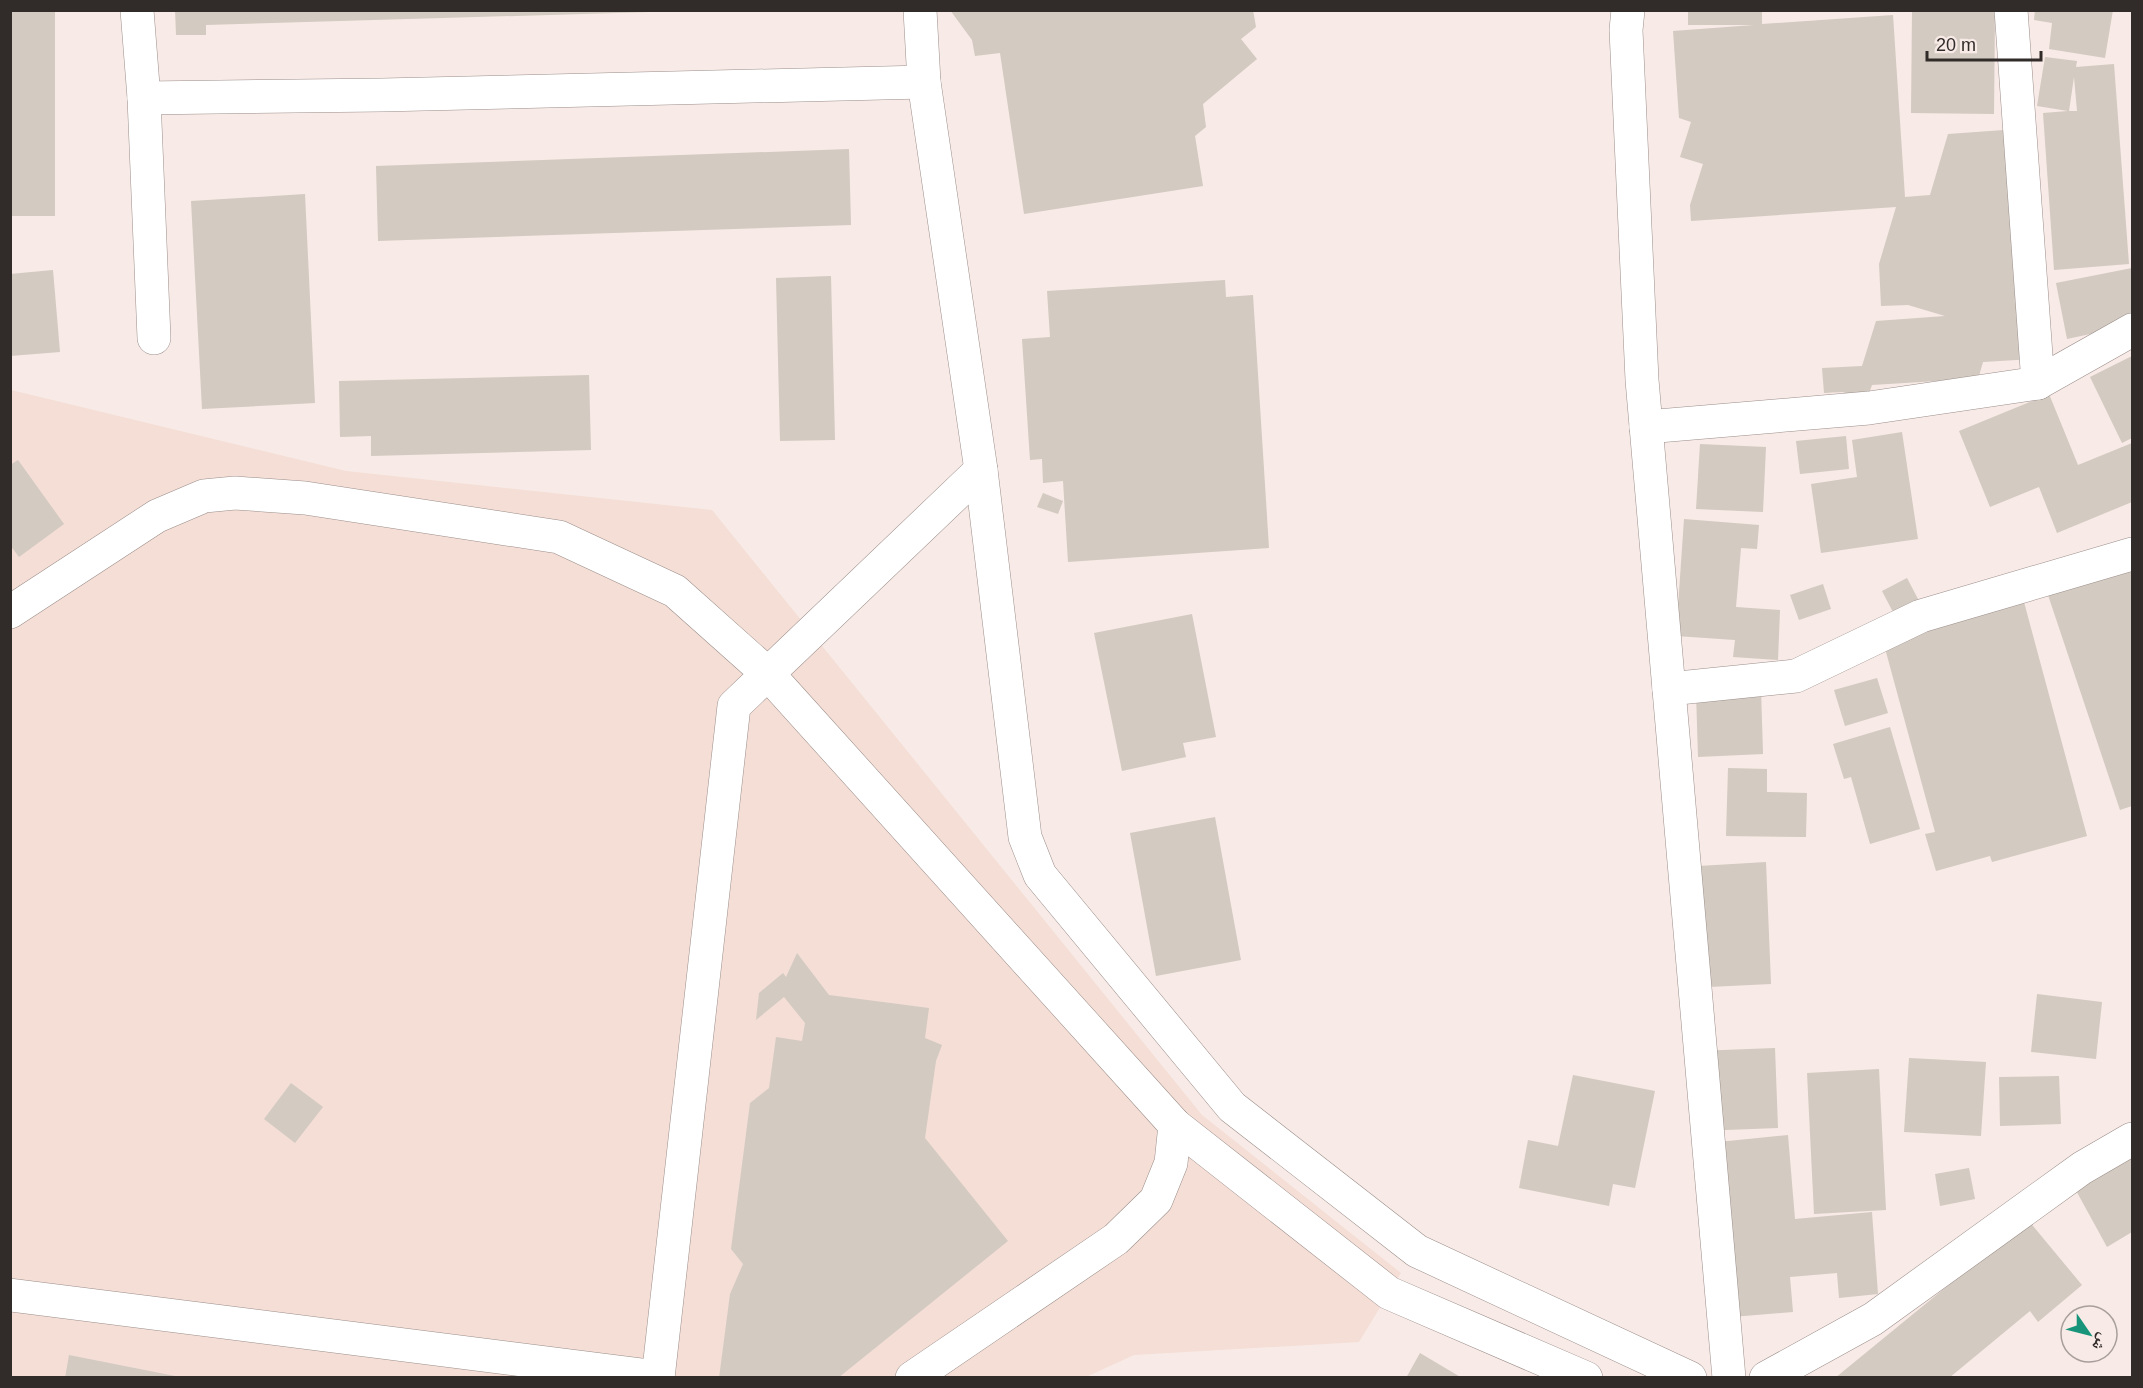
<svg xmlns="http://www.w3.org/2000/svg" width="2143" height="1388" font-family="Arial,'Noto Naskh Arabic',sans-serif">
	<style>
		.built { fill: #f4ded6 }
		.building { fill: #d3cac1; fill-rule: evenodd }
		.lines { fill: none; stroke-linecap: round; stroke-linejoin: round }
		.minor-casing { stroke: #9b8e8a; stroke-width: 34 }
		.minor { stroke: #fff; stroke-width: 33 }
	</style>
	<rect width="100%" height="100%" fill="#f8eae6"/>
	<polygon class="built" points="11,390 346,471 712,510 1202,1115 1401,1273 1359,1342 1134,1355 1086,1377 11,1378"/>
	<g class="building">
		<rect x="10" y="10" width="45" height="206"/>
		<polygon points="175,10 650,10 650,12 206,25 206,35 176,35"/>
		<polygon points="950,10 1253,10 1256,27 1241,39 1257,59 1203,104 1206,127 1195,136 1203,186 1024,214 1000,53 975,56 972,40"/>
		<polygon points="1688,10 1762,10 1762,24 1893,15 1905,197 1930,195 1948,134 2018,129 2033,359 1983,362 1976,386 1953,380 1872,385 1867,399 1842,392 1824,393 1822,368 1862,366 1876,321 1945,316 1908,305 1881,306 1879,264 1896,207 1691,221 1690,205 1703,164 1680,157 1691,122 1679,118 1673,31 1754,25 1688,25"/>
		<polygon points="1912,10 1995,10 1994,114 1911,113"/>
		<polygon points="2035,10 2113,10 2105,58 2049,49 2052,23 2034,20"/>
		<path d="M2045 57 2077 61 2076 67 2114 64 2129 264 2054 270 2043 113 2068 111 2037 106ZM2074 77 2077 111H2069Z"/>
		<polygon points="849,149 851,225 378,241 376,166"/>
		<polygon points="305,194 315,403 202,409 191,201"/>
		<polygon points="2132,268 2132,325 2067,339 2056,283"/>
		<polygon points="53,270 60,352 10,356 10,274"/>
		<polygon points="831,276 835,440 780,441 776,278"/>
		<polygon points="1225,280 1226,297 1253,295 1269,548 1068,562 1063,481 1043,483 1042,459 1030,460 1022,339 1050,337 1047,291"/>
		<polygon points="2132,356 2132,438 2122,443 2090,377"/>
		<polygon points="589,375 591,450 371,456 371,436 340,437 339,381"/>
		<polygon points="2049,394 2078,465 2132,443 2132,502 2057,533 2039,487 1990,507 1959,431"/>
		<polygon points="1902,432 1918,539 1821,553 1811,484 1857,477 1852,440"/>
		<polygon points="1846,436 1849,469 1800,474 1796,441"/>
		<polygon points="1700,444 1766,447 1763,512 1696,509"/>
		<polygon points="18,460 64,524 19,557 10,545 10,465"/>
		<polygon points="1043,493 1063,501 1058,514 1037,507"/>
		<polygon points="1684,519 1759,525 1757,549 1741,548 1736,607 1780,610 1778,660 1733,657 1735,640 1676,636"/>
		<polygon points="2129,565 2132,574 2132,806 2120,810 2047,592"/>
		<polygon points="1907,578 1918,599 1893,612 1882,591"/>
		<polygon points="1823,584 1831,609 1799,620 1790,595"/>
		<polygon points="2024,602 2087,836 1992,862 1990,856 1936,871 1925,834 1935,832 1883,641"/>
		<polygon points="1192,614 1216,737 1183,743 1186,757 1122,771 1094,633"/>
		<polygon points="1877,678 1888,713 1845,726 1834,690"/>
		<polygon points="1761,690 1763,754 1698,757 1696,693"/>
		<polygon points="1890,727 1920,829 1870,844 1851,777 1844,779 1833,744"/>
		<polygon points="1728,768 1767,769 1767,792 1807,793 1806,837 1726,836"/>
		<polygon points="1215,817 1241,960 1156,976 1130,833"/>
		<polygon points="1766,862 1771,984 1688,988 1682,867"/>
		<polygon points="797,953 829,995 929,1008 925,1038 942,1045 936,1061 925,1138 1008,1241 838,1378 719,1378 730,1294 743,1264 731,1249 750,1103 769,1088 776,1037 802,1041 805,1023 784,997 756,1020 759,993 783,973 786,977"/>
		<polygon points="2037,994 2102,1002 2096,1059 2031,1052"/>
		<polygon points="1775,1048 1778,1128 1700,1131 1697,1051"/>
		<polygon points="1909,1058 1986,1062 1981,1136 1904,1132"/>
		<polygon points="1879,1069 1886,1210 1814,1214 1807,1073"/>
		<polygon points="1573,1075 1655,1091 1635,1188 1613,1184 1609,1206 1519,1188 1528,1140 1558,1146"/>
		<polygon points="2059,1076 2061,1124 2000,1126 1999,1077"/>
		<polygon points="291,1083 323,1107 295,1143 264,1119"/>
		<polygon points="1788,1135 1795,1219 1872,1212 1878,1294 1839,1298 1837,1273 1790,1277 1793,1312 1732,1317 1718,1142"/>
		<polygon points="2132,1151 2132,1232 2107,1247 2073,1185"/>
		<polygon points="1969,1168 1975,1199 1940,1206 1935,1174"/>
		<polygon points="2028,1220 2082,1285 2038,1322 2030,1311 1949,1378 1835,1378"/>
		<polygon points="1420,1353 1462,1378 1406,1378"/>
		<polygon points="69,1355 175,1376 175,1378 65,1378"/>
	</g>
	<g class="lines">
		<g class="minor-casing">
			<g id="minor">
				<polyline points="137,10 144,98 154,338"/>
				<polyline points="920,10 924,82 981,470 1025,837 1040,875 1232,1107 1417,1251 1690,1378"/>
				<polyline points="1628,10 1626,30 1642,380 1729,1378"/>
				<polyline points="2011,10 2038,383"/>
				<polyline points="144,98 382,95 924,82"/>
				<polyline points="1646,427 1869,408 2038,383 2132,330"/>
				<polyline points="10,612 157,516 204,496 235,493 305,498 559,537 675,591 768,674 1175,1125 1389,1293 1586,1378"/>
				<polyline points="1669,689 1796,676 1921,616 2132,554"/>
				<polyline points="10,1295 658,1377"/>
				<polyline points="658,1378 734,706 981,470"/>
				<polyline points="912,1378 1116,1239 1156,1200 1171,1163 1175,1125"/>
				<polyline points="1766,1378 1873,1319 2082,1168 2132,1139"/>
			</g>
		</g>
		<use href="#minor" class="minor"/>
	</g>
	<rect width="2143" height="1388" fill="none" stroke="#312c2a" stroke-width="24"/>
	<g transform="translate(2089 1334) rotate(125)"><circle r="28" fill="#f8eae6" stroke="#a89e9b" stroke-width="1.5"/>
	<path d="M0-4.5L10 22L0 15L-10 22Z" fill="#17947a"/>
	<text y="-9" font-size="16" font-weight="bold" text-anchor="middle" fill="#312c2a">ش</text>
	</g>
	<path d="M1927 51v9h114v-9" fill="none" stroke="#312c2a" stroke-width="3"/>
	<text x="1936" y="51" font-size="18" fill="#312c2a" stroke="#f8eae6" stroke-width="4.5" paint-order="stroke">20 m</text>
</svg>
